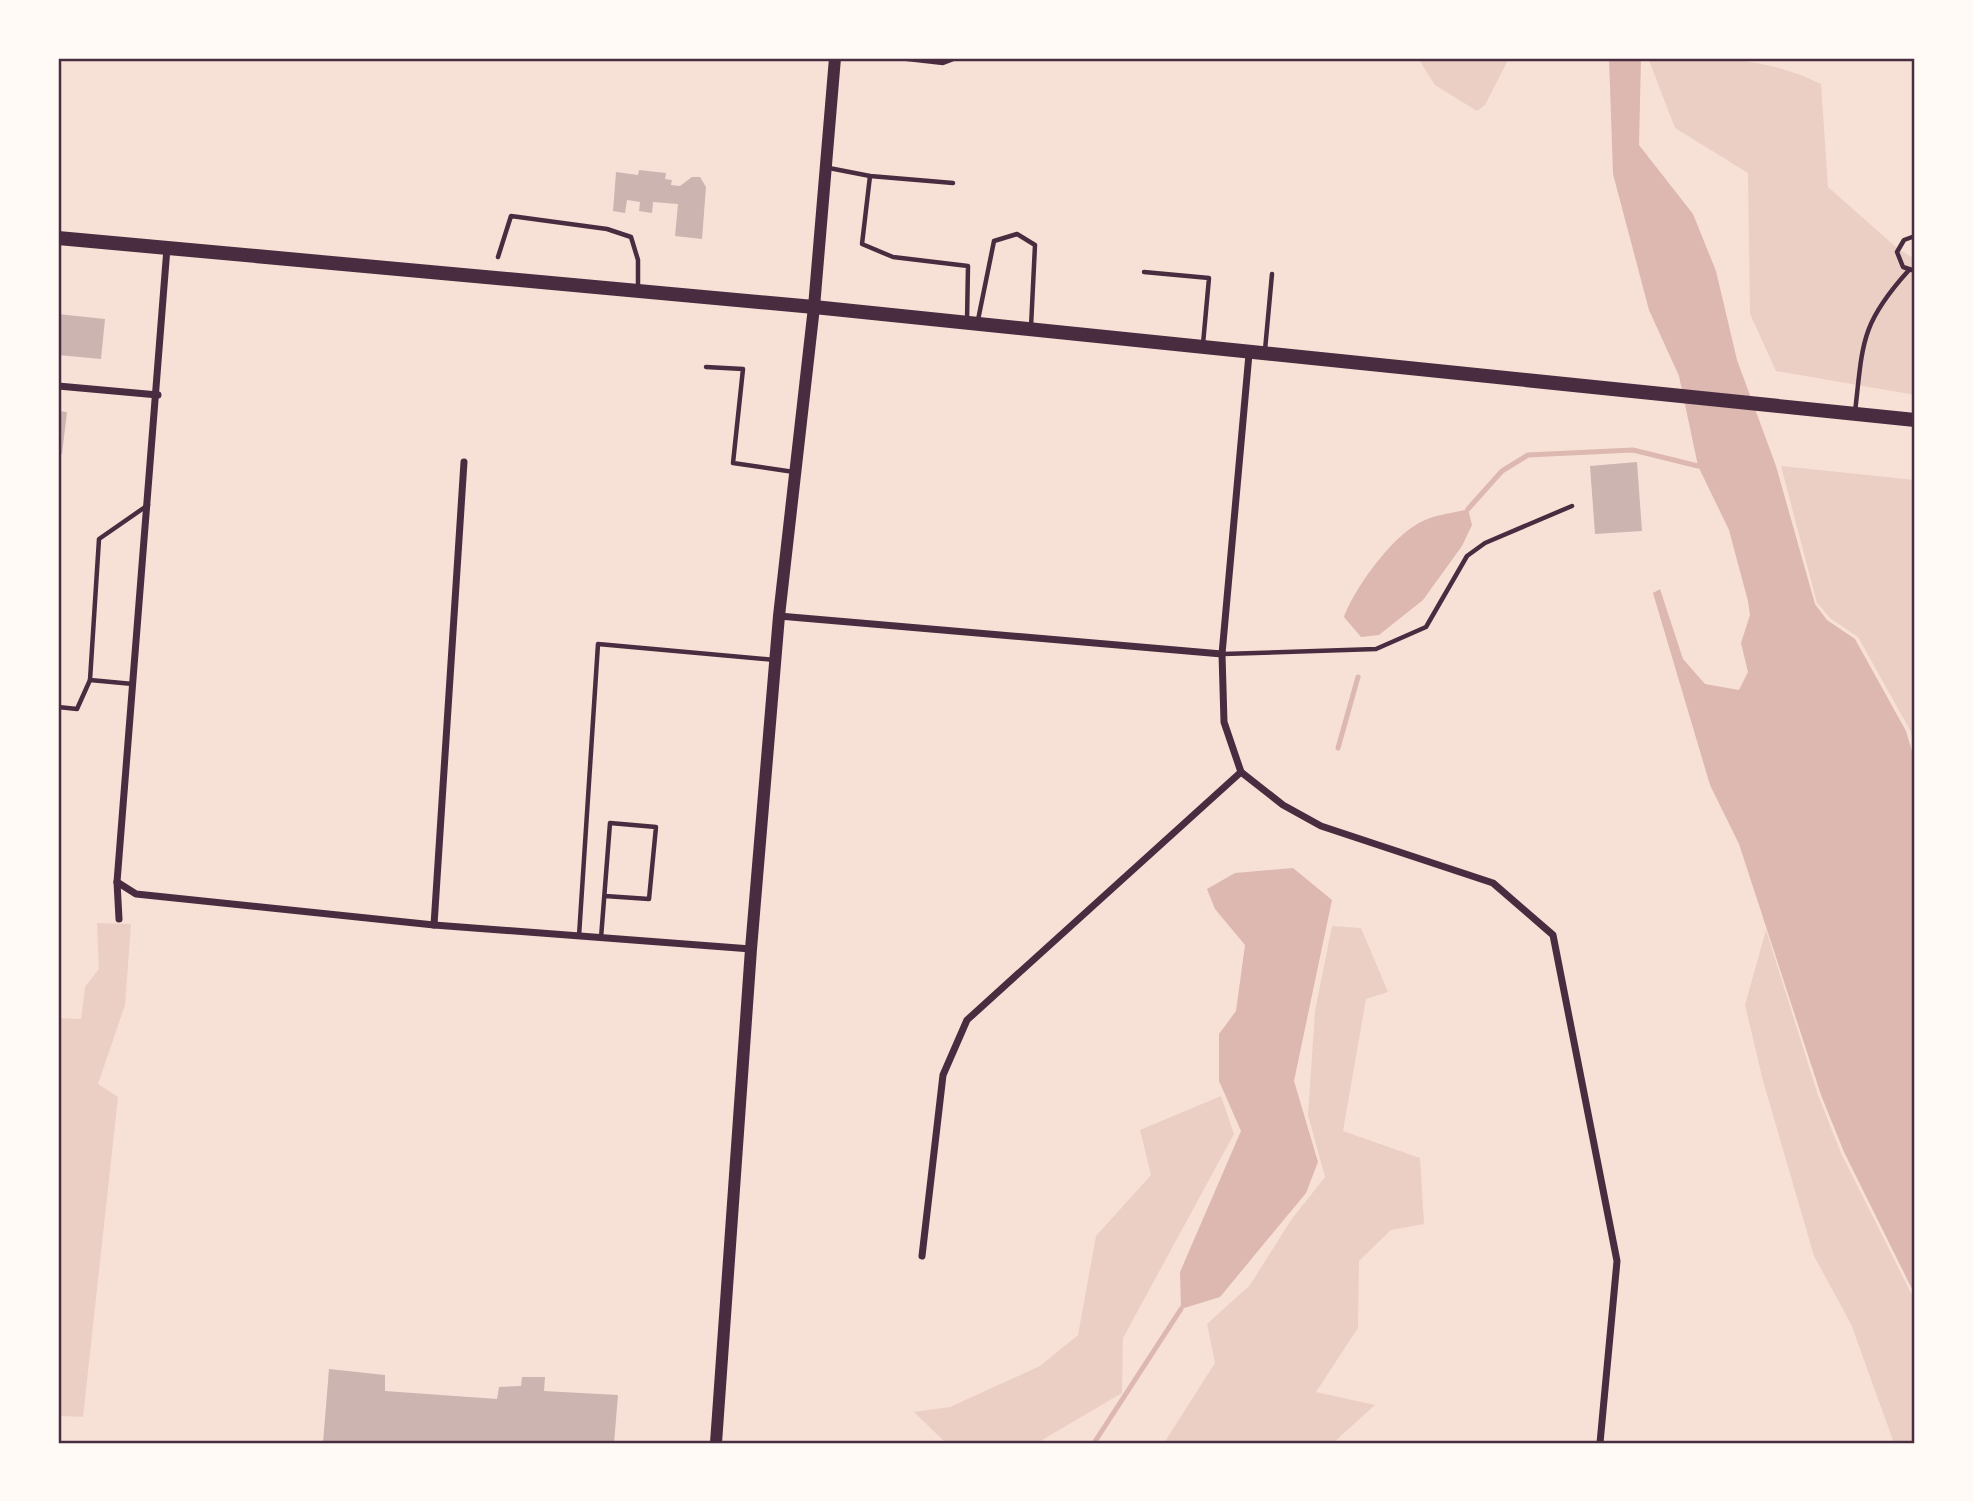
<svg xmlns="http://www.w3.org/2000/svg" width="1973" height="1501" font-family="Manrope,sans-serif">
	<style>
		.green { fill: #ebcfc5 }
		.water { fill: #dcb8b0 }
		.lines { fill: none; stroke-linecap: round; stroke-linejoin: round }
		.stream { stroke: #dcb8b0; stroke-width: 5 }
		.building { fill: #ccb4b1 }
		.service { stroke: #4a2c40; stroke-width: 4.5 }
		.minor { stroke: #4a2c40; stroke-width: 7 }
		.secondary { stroke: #4a2c40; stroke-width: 12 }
		.primary { stroke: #4a2c40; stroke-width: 14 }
		.neatline { fill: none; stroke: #4a2c40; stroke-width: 2.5 }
	</style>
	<rect width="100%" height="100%" fill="#f7e1d7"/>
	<g class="green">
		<polygon points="1418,58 1509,58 1485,105 1477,111 1435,85"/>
		<path d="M1648 58C1712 58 1762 55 1821 84L1828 187 1897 248 1915 259V395L1776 371 1750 314 1748 173 1675 128Z"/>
		<polygon points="1781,466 1915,480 1915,746 1910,730 1858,637 1830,618 1817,603"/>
		<polygon points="97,923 131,924 125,1005 98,1084 118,1097 83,1417 58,1416 58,1018 81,1019 85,987 99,969"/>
		<polygon points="1332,926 1361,928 1388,992 1366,999 1343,1131 1420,1158 1424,1224 1391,1230 1359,1261 1358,1328 1316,1392 1375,1405 1333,1443 1164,1443 1215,1363 1207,1324 1250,1285 1291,1220 1325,1177 1308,1115 1315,1011"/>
		<polygon points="1766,930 1818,1095 1841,1153 1915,1301 1915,1443 1894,1443 1851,1324 1814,1256 1763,1081 1745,1005"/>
		<polygon points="1221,1096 1234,1134 1123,1338 1122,1393 1037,1443 946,1443 914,1412 950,1407 1040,1366 1078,1335 1096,1236 1151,1175 1140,1130"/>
	</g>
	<g class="water">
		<polygon points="1609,58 1641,58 1639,145 1693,214 1716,271 1737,360 1776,466 1815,604 1827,620 1855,639 1906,731 1915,761 1915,1295 1844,1152 1821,1095 1739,844 1710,785 1653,593 1660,589 1683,659 1705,684 1739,690 1748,672 1741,643 1750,615 1748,601 1729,530 1698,466 1679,376 1649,310 1613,174"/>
		<path d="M1468 509 1472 525 1462 546 1423 600 1379 635 1361 637 1344 617C1355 587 1395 532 1425 520 1438 514 1455 513 1468 509Z"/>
		<polygon points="1293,868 1332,900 1294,1081 1318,1162 1306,1193 1220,1297 1181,1309 1180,1272 1241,1131 1219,1081 1219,1034 1236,1011 1245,945 1215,909 1207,889 1235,873"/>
	</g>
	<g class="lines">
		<g class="stream">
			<polyline points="1468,509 1502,471 1528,455 1633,450 1698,466"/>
			<polyline points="1338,748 1358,677"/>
			<polyline points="1094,1443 1181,1309"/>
		</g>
	</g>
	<g class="building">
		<polygon points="639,170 666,173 665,179 672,180 671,185 680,186 692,177 700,177 706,187 702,239 675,236 678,204 653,202 652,213 639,211 640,202 627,200 625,213 613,211 616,172 638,175"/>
		<polygon points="58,314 105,319 101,359 58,355"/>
		<polygon points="58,411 67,412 62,454 58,454"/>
		<polygon points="1637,462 1642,531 1595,534 1590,466"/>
		<polygon points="329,1369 385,1375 385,1391 497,1399 499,1387 521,1386 522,1377 545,1377 544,1391 618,1395 614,1443 323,1443"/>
	</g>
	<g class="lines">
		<g class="service">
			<polyline points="899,58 943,63 956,58"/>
			<polyline points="829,168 870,176 953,183"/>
			<polyline points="870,176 862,244 893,257 968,266 967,321"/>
			<polyline points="1915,236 1904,240 1897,252 1903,267 1915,271"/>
			<polyline points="498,257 511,216 607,229 631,237 638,260 638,288"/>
			<polyline points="1144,272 1209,278 1203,344"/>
			<polyline points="978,320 994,241 1017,234 1035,245 1031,327"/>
			<polyline points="1265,350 1272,274"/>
			<polyline points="706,367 743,369 733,463 794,472"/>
			<path d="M1855 412C1863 343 1860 324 1909 270"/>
			<polyline points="1223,654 1376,649 1426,627 1467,556 1485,543 1572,506"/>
			<polyline points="133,684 90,680 99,539 148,505"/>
			<polyline points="58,707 77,709 90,680"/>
			<polyline points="579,936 598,644 775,660"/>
			<polyline points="601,938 610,823 656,827 649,899 605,896"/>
		</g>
		<g class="minor">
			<polyline points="1249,354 1222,654 1224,722 1241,772 1283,805 1321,826 1493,883 1553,935 1617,1261 1600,1443"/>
			<polyline points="58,386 158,395"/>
			<polyline points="779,616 1222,654"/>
			<polyline points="117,882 136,894 434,925 751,949"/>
			<polyline points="119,919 117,882 167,248"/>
			<polyline points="434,925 464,462"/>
			<polyline points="922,1256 943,1075 967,1020 1241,772"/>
		</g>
		<polyline class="secondary" points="716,1443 751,949 779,616 814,307 835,58"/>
		<polyline class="primary" points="58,238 814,307 1915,420"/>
	</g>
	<rect width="1973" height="1501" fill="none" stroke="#fffaf5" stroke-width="119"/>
	<rect x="60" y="60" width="1853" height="1382" class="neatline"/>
</svg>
